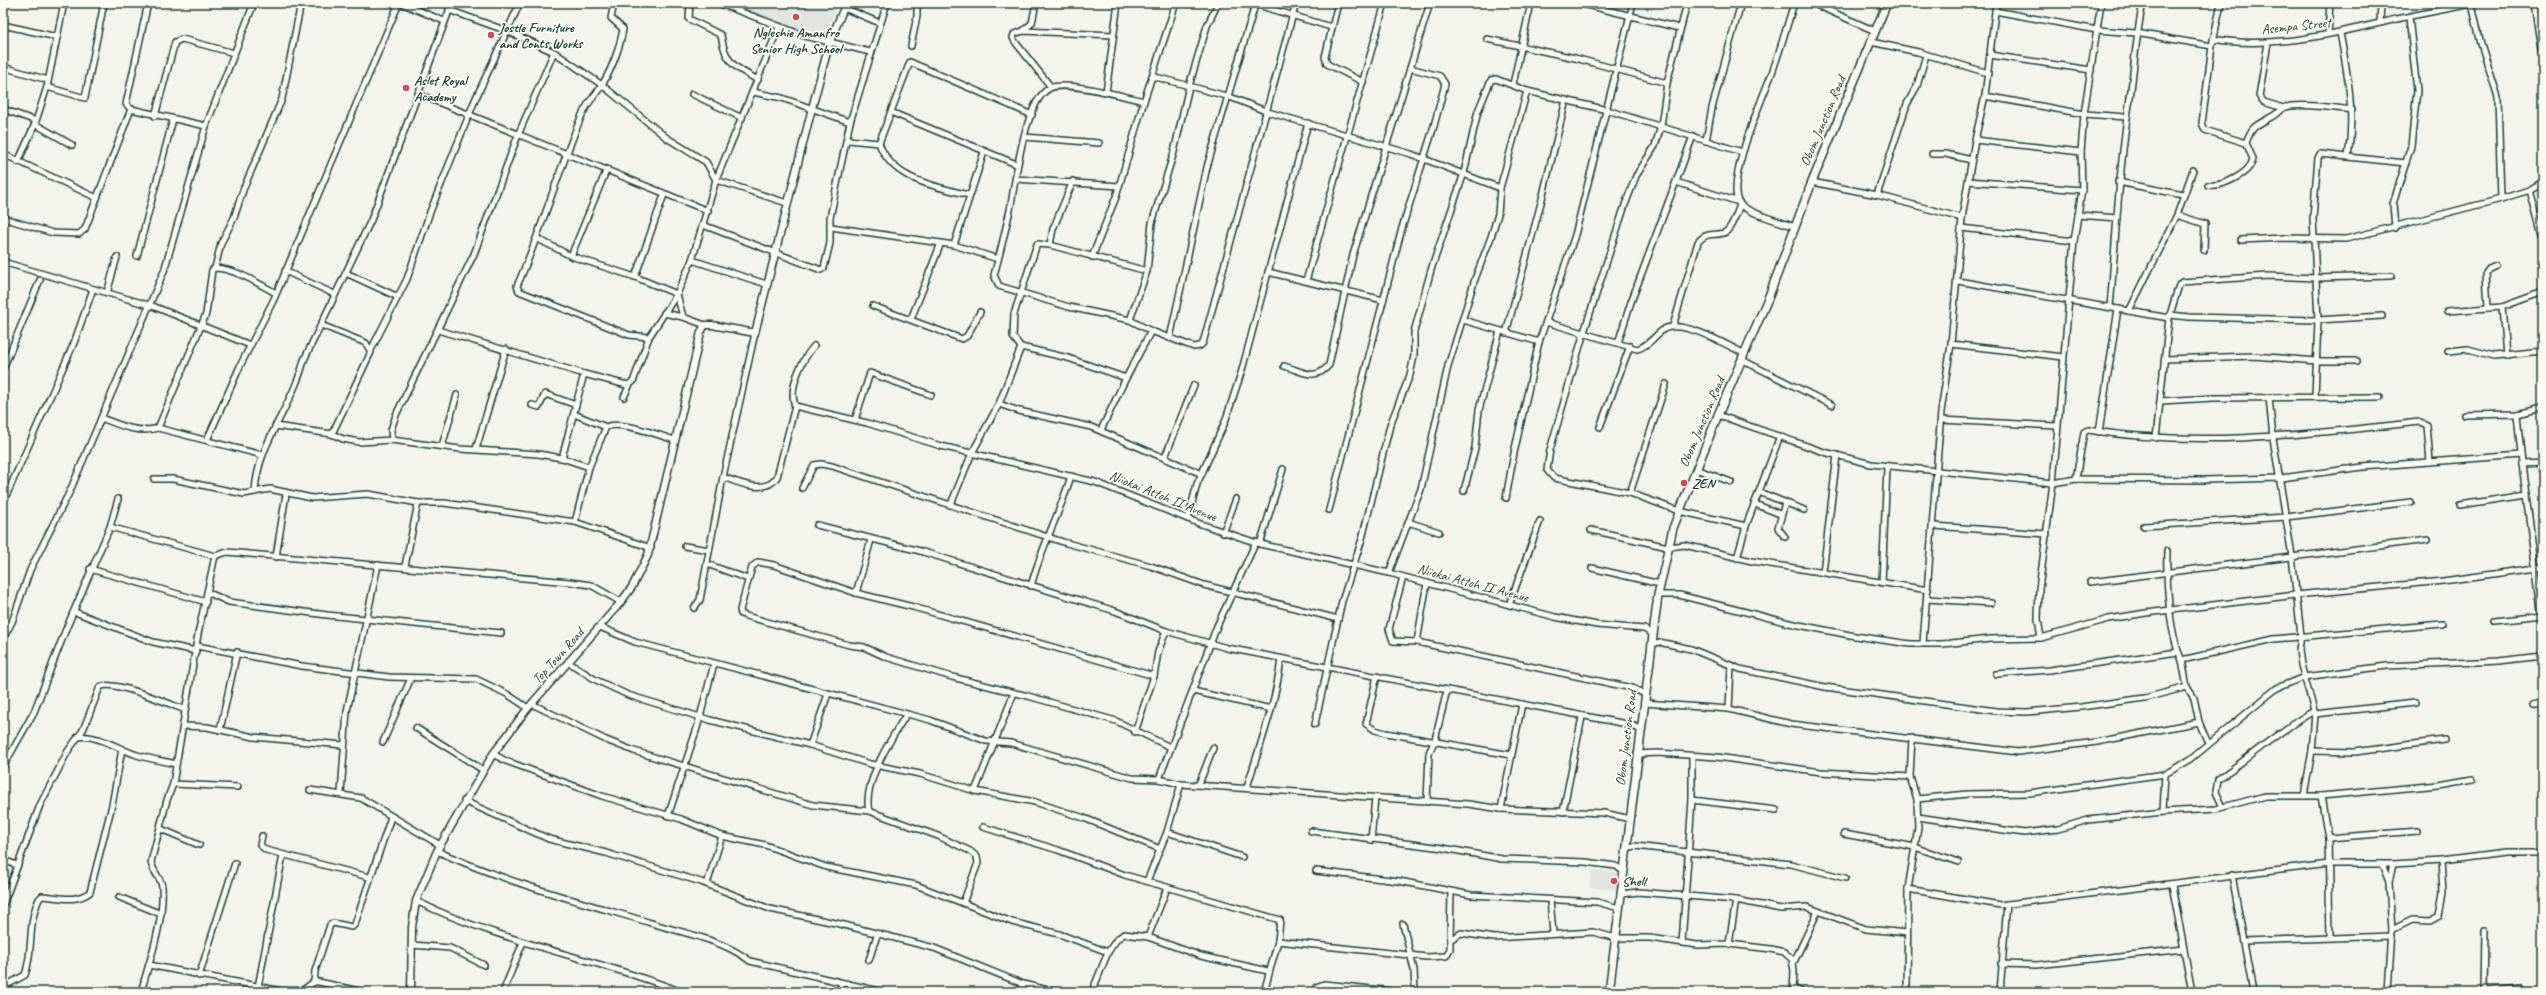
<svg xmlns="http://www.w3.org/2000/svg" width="2546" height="995" font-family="Caveat,sans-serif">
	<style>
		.built { fill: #e2e5df }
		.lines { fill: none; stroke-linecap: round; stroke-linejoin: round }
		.minor-casing { stroke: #1f3d34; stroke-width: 8 }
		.tertiary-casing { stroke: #1f3d34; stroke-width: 9 }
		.secondary-casing { stroke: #1f3d34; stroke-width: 10 }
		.minor { stroke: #fdfcf7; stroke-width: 5 }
		.tertiary { stroke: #fdfcf7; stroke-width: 6 }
		.secondary { stroke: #fdfcf7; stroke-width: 7 }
		.poi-dot { fill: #d1495b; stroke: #fdfcf7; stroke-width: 1.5 }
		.labels { text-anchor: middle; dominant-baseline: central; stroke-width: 3.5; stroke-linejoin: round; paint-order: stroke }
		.street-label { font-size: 14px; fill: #1f3d34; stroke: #fdfcf7 }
		.poi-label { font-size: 14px; font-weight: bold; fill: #1f3d34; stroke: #fdfcf7; text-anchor: start }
	</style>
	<rect width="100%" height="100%" fill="#f4f4ef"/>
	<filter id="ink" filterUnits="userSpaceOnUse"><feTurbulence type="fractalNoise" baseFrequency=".025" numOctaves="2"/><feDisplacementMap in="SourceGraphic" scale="8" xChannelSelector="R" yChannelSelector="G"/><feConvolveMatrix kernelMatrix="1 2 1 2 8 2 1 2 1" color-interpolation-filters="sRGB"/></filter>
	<g filter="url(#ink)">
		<g class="built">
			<polygon points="728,3 839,3 825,35 781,26"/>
			<polygon points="1592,869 1622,873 1620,890 1589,888"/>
		</g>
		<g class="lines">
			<g class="minor-casing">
				<g id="minor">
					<polyline points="148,3 126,104 131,109 206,126"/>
					<polyline points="401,3 444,21"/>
					<polyline points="520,3 507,31 554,52 602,85 667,138 706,162 716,180 787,203"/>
					<path d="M614 3 611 18 623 29C620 47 612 69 602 85 595 96 587 103 582 115 558 171 542 230 517 286L519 291 629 335 649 337"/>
					<path d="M690 3 689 19 721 35C725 63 735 68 758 80"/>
					<polyline points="718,3 805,36 870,52"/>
					<polyline points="1251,3 1331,27"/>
					<polyline points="1338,3 1325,57 1327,64 1363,82"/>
					<polyline points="1579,3 1679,28"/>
					<polyline points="1687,3 1667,83 1661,126 1655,146 1636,176 1625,205 1584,332 1550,450 1547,470 1554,478 1630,493 1679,511 1746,526"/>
					<path d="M1794 3C1787 26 1780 50 1772 73 1763 97 1725 182 1739 203 1746 213 1783 222 1795 227"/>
					<polyline points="1812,3 1875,31"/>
					<polyline points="2319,3 2330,4"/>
					<polyline points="2534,3 2543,63"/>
					<polyline points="2472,4 2481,44 2498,97 2501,199"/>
					<polyline points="844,8 880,23"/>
					<polyline points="1995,11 2097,30 2136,33 2212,46"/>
					<polyline points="2380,23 2381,3"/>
					<polyline points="3,25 57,37"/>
					<polyline points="1023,31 1032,23 1036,3"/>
					<polyline points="2328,34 2330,3"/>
					<polyline points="1487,39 1575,58 1667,83"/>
					<path d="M2213 39C2274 50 2337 33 2397 19 2423 13 2449 9 2475 3"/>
					<polyline points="1871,42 1918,52 1988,73"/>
					<polyline points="2268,43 2259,96 2264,102 2283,108"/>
					<polyline points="911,46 917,16 917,3"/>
					<polyline points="1990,55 2091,70"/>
					<polyline points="3,67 48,80"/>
					<polyline points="1152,76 1230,97 1268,112 1411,154 1500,188"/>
					<polyline points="1513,84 1531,3"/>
					<polyline points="47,87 85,98 104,3"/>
					<polyline points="1051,87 1016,43 1013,38 1014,34 1023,31 1113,35"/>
					<polyline points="753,92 782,98 850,122"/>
					<polyline points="1106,92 1118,3"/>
					<polyline points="418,94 708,211"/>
					<polyline points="692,94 742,118"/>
					<polyline points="1985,96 2084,114 2127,117"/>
					<path d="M1144 101C1126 97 1066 80 1050 88 1024 100 1015 184 1010 210 1005 232 1000 254 994 275L999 286 1069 307 1130 320 1151 331 1194 347 1200 346 1203 343 1296 3"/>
					<polyline points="3,109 36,121"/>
					<polyline points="893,113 1016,164"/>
					<polyline points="155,116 175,42 182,39 234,53"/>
					<polyline points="35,124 72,145"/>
					<polyline points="1025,137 1099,143"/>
					<polyline points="848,140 879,143 910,62 1032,115"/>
					<polyline points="1975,140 2081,152"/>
					<polyline points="1706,141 1712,108 1741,3"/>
					<path d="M879 143C892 181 936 186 969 195"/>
					<path d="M2246 143C2252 124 2258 125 2273 116 2277 114 2279 110 2283 108 2296 102 2336 108 2352 110"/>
					<polyline points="3,154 97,198"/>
					<polyline points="1932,154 1946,154 1971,160"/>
					<polyline points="2348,157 2406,163"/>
					<polyline points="18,162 35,124 47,87 64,3"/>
					<polyline points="1016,179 1119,186"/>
					<polyline points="1968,181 2082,190"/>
					<polyline points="1676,182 1739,202"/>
					<polyline points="1812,182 1877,195 1962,218"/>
					<polyline points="2118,182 2183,195"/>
					<path d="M2208 185C2222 187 2250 174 2253 159L2246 143 2205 130 2202 123 2212 46 2221 3"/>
					<polyline points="2529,190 2541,235"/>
					<polyline points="1877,195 1907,104 1917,86 1926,55"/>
					<polyline points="2078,215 2117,218"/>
					<polyline points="2177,215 2205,224 2204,250"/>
					<polyline points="3,218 53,233 79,234 85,229 131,109"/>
					<polyline points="703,225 821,270 824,268 830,243 830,218 850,122 887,3"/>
					<polyline points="831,227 954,245 998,259"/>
					<polyline points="1961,228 2074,241"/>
					<polyline points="2395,228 2393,204 2411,146 2417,91 2409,17"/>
					<polyline points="2241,240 2284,238 2346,239 2501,199 2529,190 2543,182"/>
					<polyline points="954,245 984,152"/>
					<polyline points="1050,245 1053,229 1073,181"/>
					<polyline points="137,256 173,119"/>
					<polyline points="571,256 607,169"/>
					<polyline points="1092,257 1116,197 1144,101 1176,3"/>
					<polyline points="692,260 766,284"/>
					<polyline points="3,262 155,307 250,345"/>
					<path d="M215 268C236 269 257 283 276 293"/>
					<polyline points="285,271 334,294"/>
					<polyline points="1147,271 1050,245 1037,244 1014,314 1013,337 1021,347 1068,358 1126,378 1151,331"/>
					<polyline points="1268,272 1383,300"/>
					<polyline points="346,273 398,297"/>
					<polyline points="635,277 664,195"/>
					<polyline points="1306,281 1385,3"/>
					<polyline points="1958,281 2169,318"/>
					<polyline points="107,293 117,257"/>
					<polyline points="873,306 962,339 967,336 980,312"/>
					<path d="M2110 307C2116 242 2118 176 2128 111 2134 75 2135 39 2143 3"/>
					<polyline points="2502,307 2506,356"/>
					<polyline points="2488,308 2486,273 2489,269 2496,266"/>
					<polyline points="2129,311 2177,215 2193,170"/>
					<polyline points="2447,311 2502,307 2543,292"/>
					<polyline points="664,313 683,317 705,325"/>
					<polyline points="2170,315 2189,317 2318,320 2382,316"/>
					<polyline points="683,317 677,294 692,260 716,180 779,27"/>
					<polyline points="911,319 941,243"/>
					<polyline points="1130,320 1147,271 1152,223 1174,152 1189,86 1207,26 1218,3"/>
					<polyline points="1463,320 1539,342"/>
					<path d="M1546 322 1637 349C1649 346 1655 335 1664 329 1683 319 1727 345 1745 354"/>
					<polyline points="321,325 366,343 371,352 332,434"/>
					<path d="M1673 326 1698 242C1709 229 1718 238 1727 231 1733 225 1737 212 1740 205"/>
					<polyline points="438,330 584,374 627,385 633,382 649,337 677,294 635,277 571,256 538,239"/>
					<polyline points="1506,333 1542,199 1566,100"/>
					<polyline points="1170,338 1207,167 1255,5"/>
					<polyline points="1618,343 1631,302 1693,136"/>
					<polyline points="1951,344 2063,357"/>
					<polyline points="371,350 407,279 430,212 475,100 507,31 449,10"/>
					<polyline points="2448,351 2468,349 2494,356 2543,351"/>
					<polyline points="2165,359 2253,356 2318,361 2357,361"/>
					<polyline points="1742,360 1832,405"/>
					<path d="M1284 366C1302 371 1315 382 1329 365L1353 255 1430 3"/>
					<polyline points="3,369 40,280"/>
					<polyline points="624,397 630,384"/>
					<polyline points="2269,397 2273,438 2292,556 2301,636 2299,650 2301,665 2315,714 2312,751 2304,796"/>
					<path d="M2315 397 2318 320 2313 218 2318 158 2320 154 2348 157C2355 114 2348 75 2340 33"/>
					<polyline points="2161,401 2213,398 2380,397"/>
					<polyline points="999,404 1019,411 1091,427 1202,474"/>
					<polyline points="532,405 539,407 545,394 576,405"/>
					<path d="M795 406C788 387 802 360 814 346"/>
					<polyline points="574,414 606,427"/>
					<polyline points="2517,414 2522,464 2543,463"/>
					<polyline points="1718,415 1824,452 1871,464 2053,483 2076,479 2204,480 2281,478 2363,467 2521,455"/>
					<polyline points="2465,415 2517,414 2543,408"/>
					<path d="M101 418C120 425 138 434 158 428L262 455"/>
					<polyline points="855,420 870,373 931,395"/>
					<polyline points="1941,420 2057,426"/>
					<polyline points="275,426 332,434 343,439 359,442 392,440 460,449 538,454 562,458 589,467"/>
					<polyline points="1600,427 1630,346"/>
					<polyline points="158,428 206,314 212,270 215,268 221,243 234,218 243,190 282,99 301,3"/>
					<polyline points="1101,430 1126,378"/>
					<polyline points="2099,432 2118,309"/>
					<polyline points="2156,438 2169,318 2179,285 2182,282 2268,276 2316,278 2392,276"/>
					<polyline points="207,440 241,364 274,299 399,3"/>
					<polyline points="392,440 391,430 396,415 474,254 518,135 554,52"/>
					<polyline points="442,446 457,395"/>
					<polyline points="476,449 506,349"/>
					<polyline points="1165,457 1194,385"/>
					<polyline points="562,458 584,374"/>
					<polyline points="2522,464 2542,617"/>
					<polyline points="1696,469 1731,482"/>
					<path d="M723 477C739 483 766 495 777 477L795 406 867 423 941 446 1095 482 1198 523 1260 544 1389 573 1555 617 1597 625 1644 629 1653 634"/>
					<polyline points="154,479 173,479 244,494 270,489 312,498 368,494 418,503 444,503 575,522 651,548"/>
					<path d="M2076 479 2084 432 2088 430C2198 448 2310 434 2420 422L2427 425 2430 462"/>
					<polyline points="802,488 814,465 821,464 832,466 1063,542 1151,566 1204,585 1338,619"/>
					<path d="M255 491C258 442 293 406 304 360L371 220 452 3"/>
					<polyline points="1464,491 1475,448 1479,410 1500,331"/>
					<polyline points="1759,492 1804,510"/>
					<polyline points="1630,493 1666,384"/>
					<polyline points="1506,498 1514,453 1539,342 1575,235 1633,3"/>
					<polyline points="3,503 74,343 93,289"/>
					<polyline points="1785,503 1778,528 1785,537"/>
					<polyline points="951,504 972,453 999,404 1021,347"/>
					<polyline points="1755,504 1780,514"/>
					<polyline points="2460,505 2526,495"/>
					<polyline points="1329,510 1402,228 1434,126 1445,84 1440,76 1410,68"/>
					<polyline points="1188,519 1197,484 1225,422 1242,370 1308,123"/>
					<path d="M575 522 589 467 606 427C620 420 659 435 674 440"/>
					<polyline points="1408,522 1439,532"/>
					<polyline points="817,525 920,551 1115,611 1166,631"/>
					<polyline points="1934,526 2047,534"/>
					<polyline points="2144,526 2286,517 2411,502"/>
					<polyline points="110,527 215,556"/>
					<polyline points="1591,530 1668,547 1685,545 1752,561 1928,590"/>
					<polyline points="1223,533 1236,499"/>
					<polyline points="1260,544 1283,469"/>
					<polyline points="685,546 709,550"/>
					<path d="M2167 551C2166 578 2169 636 2182 660L2274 639 2442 624"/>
					<polyline points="276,557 286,494"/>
					<polyline points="1737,558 1746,526 1780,436"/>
					<polyline points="707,564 748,579"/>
					<polyline points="405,566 418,503"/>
					<polyline points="1592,568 1660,584"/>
					<polyline points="90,569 206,602"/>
					<polyline points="1823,572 1837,455"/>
					<polyline points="1389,573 1421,489 1448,366 1475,279 1491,237 1498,214 1500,188 1527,91"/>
					<polyline points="1403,577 1389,629 1393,641 1417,642 1632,688 1645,694"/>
					<polyline points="2090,582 2428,540"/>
					<polyline points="1882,583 1887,467"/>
					<path d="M1031 586C1041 548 1060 513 1071 476"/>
					<polyline points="209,593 229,602 327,615 501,633"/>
					<polyline points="856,593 871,540"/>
					<polyline points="1658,595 1679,595 1789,623 1855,636 1910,644 1942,644 1991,639 2041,638 2109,619 2146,613 2296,595 2443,581 2543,567"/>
					<polyline points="1927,599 1991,603"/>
					<polyline points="1509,605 1540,521"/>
					<polyline points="694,608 700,600 723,477 755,333"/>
					<polyline points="75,612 153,642 196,651"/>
					<polyline points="2493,621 2543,616"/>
					<polyline points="600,627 635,642 930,720 986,741 1011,743 1132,778 1159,779 1181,784 1468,804 1501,809 1604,813 1630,819"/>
					<polyline points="2041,638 2038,619 2039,589 2053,483 2074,241 2082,190 2081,152 2084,114 2101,3"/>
					<polyline points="3,639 12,622 30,570 70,491 164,271 206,126 254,3"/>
					<polyline points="1417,642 1427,583"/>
					<polyline points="1923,643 1941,412 1951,344 1962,218 1975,140 1985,96 1996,3"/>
					<polyline points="1651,645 1659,642 1691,649 1740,669 1825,687 1996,711 2027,712 2081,707 2145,698 2187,687"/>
					<polyline points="197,646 302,666 389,677 476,679 507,694 528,708"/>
					<polyline points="2182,660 2187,687 2194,698 2199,722 2208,743"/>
					<polyline points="568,662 596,680 628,695 710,720 810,745 870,764 920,774 975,791 1035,802 1084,818 1160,849"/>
					<polyline points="1996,674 2049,670 2178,652"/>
					<polyline points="1377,676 1366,724 1375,730 1386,733 1511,755"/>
					<polyline points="1193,691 1271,709"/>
					<polyline points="1644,703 1729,709 1791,724 2018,752 2097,742 2199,722"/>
					<polyline points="532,704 606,740 634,751 813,805 869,811 938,836 970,851 977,857 978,863 963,903"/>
					<polyline points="2532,705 2543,702"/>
					<polyline points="1729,709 1731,666"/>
					<polyline points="2315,714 2415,703"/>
					<polyline points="1315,724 1342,601 1362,539 1390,425 1410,375 1414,356 1414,332 1431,270 1464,173 1478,111 1491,80 1496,79 1527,91 1607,110 1742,152"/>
					<polyline points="183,726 207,727 254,737 343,745"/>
					<polyline points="416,728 483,770"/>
					<polyline points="220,730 237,652"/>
					<polyline points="1135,732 1154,676"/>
					<path d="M78 737C98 734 118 749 137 755 150 759 163 761 176 764"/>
					<polyline points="383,742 411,678"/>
					<polyline points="810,745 828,694"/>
					<polyline points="1170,747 1116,721 1028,696 952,677 886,657 864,647 849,645 746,616 741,614 740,610 752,567 758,562 774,565 856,593 913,607 1154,676 1158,652 1166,631 1227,648 1632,725 1640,730"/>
					<polyline points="2312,751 2355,752 2444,740"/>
					<polyline points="493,754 506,761 602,796 681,819 722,836 765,845 826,867 916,885 1012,922 1059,934 1108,952"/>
					<polyline points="1637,754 1658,753 1717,757 1821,772 1910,777"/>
					<polyline points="3,767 34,712 66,629 110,527 118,499"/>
					<polyline points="1159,779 1217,626 1256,542"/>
					<polyline points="173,784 238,787"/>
					<polyline points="1199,784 1213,748"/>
					<path d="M1247 787C1260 745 1276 703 1281 659"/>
					<polyline points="310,790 361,798 440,845"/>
					<polyline points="975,791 1014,693"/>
					<polyline points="341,793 347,711 378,565"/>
					<polyline points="2321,796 2439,785 2473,779"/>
					<polyline points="1917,799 1968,794 2029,793 2165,774 2191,759 2277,688 2304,677 2387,666 2499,661 2543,656"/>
					<polyline points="1692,800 1776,810"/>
					<polyline points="464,801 549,839 606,853 701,882 770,909 840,924 934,948 1023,984 1056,992"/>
					<polyline points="1427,802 1429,753 1435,740 1447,690"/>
					<path d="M2223 807 2216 792 2218 779C2251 757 2279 730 2314 711"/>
					<polyline points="1501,809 1522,704"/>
					<path d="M869 811C862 783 892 737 906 715"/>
					<polyline points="1563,812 1582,717"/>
					<polyline points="2163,812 2165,774"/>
					<polyline points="668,816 697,728 714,664"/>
					<polyline points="1918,817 2024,833 2058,829 2088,820 2163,812 2216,809 2265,796 2321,796 2328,838 2330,937"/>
					<polyline points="983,827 1058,850 1125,875 1280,920 1278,941 1264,992"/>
					<polyline points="161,829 199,845"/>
					<polyline points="1311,831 1443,848 1502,859 1585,862 1616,866 1623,871"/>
					<polyline points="1167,832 1242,857"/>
					<polyline points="1844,834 1915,847 1958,862"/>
					<polyline points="262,836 260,845 266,850 369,877"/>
					<polyline points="2328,838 2417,831"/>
					<polyline points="1371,840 1375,798"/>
					<polyline points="1626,848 1635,846 1791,864 1845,878"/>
					<path d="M437 851C505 882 577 901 648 922 681 933 722 939 750 961L883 992"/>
					<polyline points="3,860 17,865"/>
					<polyline points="2382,864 2389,882"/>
					<polyline points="1316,871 1399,881 1471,895 1597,902 1619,908"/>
					<polyline points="2232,875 2253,992"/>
					<polyline points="1147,881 1167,832 1181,784"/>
					<polyline points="707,884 722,836"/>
					<polyline points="2172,885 2192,992"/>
					<polyline points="1908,889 2000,905 2329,864 2393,864 2441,861 2505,853 2543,853"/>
					<polyline points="1621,894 1638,892 1736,900 1781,909 1807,907 1866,929 1907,933"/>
					<polyline points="119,897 161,914"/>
					<polyline points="1550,900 1553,933"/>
					<path d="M416 901C500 942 594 958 682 992"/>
					<path d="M3 905 40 805 68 751 83 730 100 687C112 679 170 704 185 710"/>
					<polyline points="1403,924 1414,970 1415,992"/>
					<polyline points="2392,930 2412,920 2430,921 2439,916 2443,891 2441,861"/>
					<polyline points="1148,937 1167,888"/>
					<polyline points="1450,940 1451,892"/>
					<polyline points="1278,941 1427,957 1446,956 1450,949 1450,940 1461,933 1494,938 1593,932 1616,938 1650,938 1697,945 1729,944 1771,949 1784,952 1792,959 1794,971 1793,992"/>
					<polyline points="2244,941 2392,936"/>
					<polyline points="1682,943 1692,800 1692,757"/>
					<polyline points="1729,944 1736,900"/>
					<polyline points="412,945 450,948 484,965"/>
					<polyline points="869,960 877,935"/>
					<polyline points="1793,964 1818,911"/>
					<polyline points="2001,964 2037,965 2184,949"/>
					<polyline points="149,965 287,992"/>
					<polyline points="199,976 235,863"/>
					<polyline points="314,982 315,971 330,925 333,923 352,927 355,924 391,817"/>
					<polyline points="258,987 283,855"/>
					<polyline points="1794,989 1803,992"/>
					<path d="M7 992V985L25 975C34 950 27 924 39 899L42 896C59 897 76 903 90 892L112 805 122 749"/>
					<path d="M141 992C150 959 164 922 162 887 161 877 153 873 151 862L167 800 173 784 198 634 215 556 227 552 570 582 591 585 621 602"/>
					<polyline points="300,992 314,982 319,982 363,992"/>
					<polyline points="503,992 523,942"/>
					<polyline points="840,992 842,983"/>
					<polyline points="1019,992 1023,984"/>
					<polyline points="1092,992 1108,952 1117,939 1124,934 1148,937 1201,956 1268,971"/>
					<polyline points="1171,992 1174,992"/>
					<polyline points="1315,992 1316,987 1324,984 1401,992"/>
					<polyline points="1907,992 1908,889 1918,828 1917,799 1910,777 1912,738"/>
					<polyline points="2000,992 2007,904"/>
					<polyline points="2388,992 2392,930 2389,883 2393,864"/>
					<polyline points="2484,992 2485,930"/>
					<polyline points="2485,992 2520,989"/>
				</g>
			</g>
			<g class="tertiary-casing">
				<polyline id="tertiary" points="411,992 412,927 416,901 437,851 493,754 528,708 621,602 632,587 648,555 701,332 705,325 712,325 755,333 812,108 830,41 846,3"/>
			</g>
			<g class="secondary-casing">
				<polyline id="secondary" points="1609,992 1658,595 1673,528 1718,415 1769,296 1812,182 1887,3"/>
			</g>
			<use href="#minor" class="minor"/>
			<use href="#tertiary" class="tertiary"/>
			<use href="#secondary" class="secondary"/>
		</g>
	</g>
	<g class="poi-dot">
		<circle cx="796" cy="17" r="4"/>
		<circle cx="491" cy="35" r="4"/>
		<circle cx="406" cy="88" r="4"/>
		<circle cx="1684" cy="483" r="4"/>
		<circle cx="1614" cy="881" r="4"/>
	</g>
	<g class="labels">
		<g class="street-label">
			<text transform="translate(2296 26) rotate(-6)">Asempa Street</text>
			<text transform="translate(1823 121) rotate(-67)">Obom Junction Road</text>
			<text transform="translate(1702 422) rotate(-67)">Obom Junction Road</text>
			<text transform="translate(1163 496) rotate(22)">Niiokai Attoh II Avenue</text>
			<text transform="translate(1473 583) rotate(15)">Niiokai Attoh II Avenue</text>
			<text transform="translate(558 656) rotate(-48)">Top Town Road</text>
			<text transform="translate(1626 738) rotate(-83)">Obom Junction Road</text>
		</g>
		<g class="poi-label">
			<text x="499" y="27">Jostle Furniture<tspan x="499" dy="16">and Conts Works</tspan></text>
			<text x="796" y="32" text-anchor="middle">Ngleshie Amanfro<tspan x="796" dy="16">Senior High School</tspan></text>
			<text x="414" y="80">Aslet Royal<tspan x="414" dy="16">Academy</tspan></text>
			<text x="1692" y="483">ZEN</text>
			<text x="1622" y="881">Shell</text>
		</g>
	</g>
	<rect width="2546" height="995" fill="none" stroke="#fdfcf7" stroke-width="16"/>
	<rect x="8" y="8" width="2530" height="979" fill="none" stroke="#1f3d34" stroke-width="1.5" filter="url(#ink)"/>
</svg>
